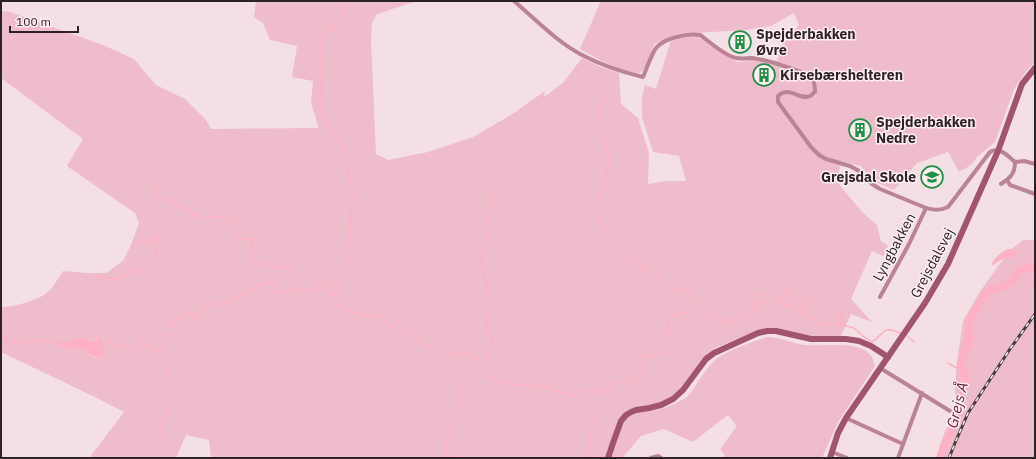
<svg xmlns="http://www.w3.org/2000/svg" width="1036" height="459" font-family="'IBM Plex Sans',sans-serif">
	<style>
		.green { fill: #efbccb; fill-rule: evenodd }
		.water { fill: #feb0c7 }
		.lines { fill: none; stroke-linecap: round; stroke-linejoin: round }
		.stream { stroke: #feb0c7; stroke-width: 1.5 }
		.river { stroke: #feb0c7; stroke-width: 8 }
		.street { stroke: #ba8494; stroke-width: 4 }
		.secondary { stroke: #a1546e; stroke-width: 6 }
		.rail-casing { stroke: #483e40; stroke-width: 3 }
		.rail { stroke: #feedf1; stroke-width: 1.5; stroke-dasharray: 4.5; stroke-linecap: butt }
		.labels { text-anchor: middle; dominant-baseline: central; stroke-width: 3; stroke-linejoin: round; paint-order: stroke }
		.poi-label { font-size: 14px; font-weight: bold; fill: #2b2325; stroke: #feedf1; text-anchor: start }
		.street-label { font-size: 14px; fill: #2b2325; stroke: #feedf1 }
		.water-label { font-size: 15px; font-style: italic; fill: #772043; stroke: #feedf1 }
	</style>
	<rect width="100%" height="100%" fill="#f4dfe4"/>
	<g class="green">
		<path d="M256 1H417L377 14 372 23 371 41 376 154 388 160 428 152 473 137 511 115 545 91 544 97 563 83 582 58 601 67 619 73 621 104 638 118 649 153 648 184 666 181H686L679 156 653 152 642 117V97L645 85 656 89 671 40 682 37 696 36 737 62H741L760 58 777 61 786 40 799 25 794 13 771 26 746 30 677 34 654 44C652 50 647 69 641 72 631 78 590 55 580 49L601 1H1035V42L1034 63 1024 74 1014 89 995 142 978 156 971 165 959 172 948 152 917 163 894 190 871 180 861 166 841 161 837 182 862 212 877 225 881 241 888 246 883 256 872 251 851 299 872 322 851 314 841 336H812L783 331 749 334 715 348 707 354 680 389 667 399 661 402 630 409 626 411 622 415 606 458H211L209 440 186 435 176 458H90V457L124 412 99 399 1 352V307C14 307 42 300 51 289 55 284 59 277 63 271L87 273H106L123 261 131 245 139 223 135 213 67 166 83 139 1 78V11L10 12 103 45 134 59 156 85 185 99 206 120 211 129 318 128V125L311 103 313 81 292 77 297 46 270 40 263 23 254 17ZM84 338 92 342 98 338H101L104 359 93 357 79 348 69 349 61 340 69 342Z"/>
		<polygon points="1023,240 1035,240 1035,458 938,458 953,419 955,402 956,368 963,321 979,293 1009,251"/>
		<path d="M767 337C780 337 791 343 804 345 822 347 861 339 872 357 873 360 874 363 875 366L838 422 822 458H724L725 456 720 449 737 426 728 415 693 442 664 429 641 436 622 458H611C614 448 621 422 629 416 636 410 647 412 656 410 666 408 675 404 684 399 688 397 691 392 694 388 700 379 706 369 714 361 725 351 753 342 767 337Z"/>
	</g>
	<g class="water">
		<path d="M1009 249C1013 249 1018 250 1018 254 1014 259 1011 257 1006 258 1000 259 996 264 991 266 993 259 1001 251 1009 249Z"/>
		<polygon points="100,337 102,338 102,340 104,359 94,357 79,348 69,349 61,347 58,343 61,340 69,342 75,339 84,338 92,342"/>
	</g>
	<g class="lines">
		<g class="stream">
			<polyline points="607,98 601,106 599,113 609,159 605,185 597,204 597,208 603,228 617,253 621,257 662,278 678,289 689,292 702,305"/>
			<path d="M161 182 155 190C157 200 166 199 173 203 179 206 182 208 189 210L193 215 204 217H219L232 222C233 226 237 238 242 239 245 240 249 239 252 239L253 251 250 256 252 259 274 267H283L288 268 293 274 296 285"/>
			<polyline points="135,242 146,242 157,238"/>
			<polyline points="1019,271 1029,278 1035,286"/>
			<polyline points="93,278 99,277 116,279 143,268 153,260 155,256 157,248 158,230 165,220 170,210"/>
			<path d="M277 289 279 292C290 293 300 284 310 291L312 290 318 284 323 282 326 284 328 286 331 294 342 309 362 316 376 315 381 317 384 322 393 327 414 337 423 344 432 348"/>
			<polyline points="760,291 763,303"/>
			<polyline points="752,293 756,305"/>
			<polyline points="331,294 336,295 338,293 339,288 339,283 349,261 352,196 351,184 343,146 332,131 322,114 320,104 321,93 320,43 329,29 338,24 345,16 343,8"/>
			<polyline points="777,299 778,285"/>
			<polyline points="781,302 787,287"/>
			<polyline points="786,306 793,290"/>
			<polyline points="794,307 802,290"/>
			<polyline points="830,308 829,315 841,319"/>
			<polyline points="833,310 842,314 840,325"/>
			<polyline points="801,311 809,292"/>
			<path d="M701 312 706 311 721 319 735 323 738 322 751 312 756 305 777 300 785 306 793 307 807 314 816 323 822 326 828 324 846 326 854 328 864 337 872 342C885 333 883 325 900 333"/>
			<polyline points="807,314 814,297"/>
			<path d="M1 335C17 349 17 342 34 341 42 341 51 342 60 343"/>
			<polyline points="907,336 914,342"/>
			<path d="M108 339 110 343 116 347 121 344 128 350H133L142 339 145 340C149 349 154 352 164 350L166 344 164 340 167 335C175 332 179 336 177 324L175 323 172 325 169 324V321L175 318H182V316L187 314 196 317 204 306 213 307C217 301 224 302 230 302L237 296C250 295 263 275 277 286"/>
			<path d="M438 351C450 355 462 352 474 355L481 363"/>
			<polyline points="488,360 493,338 487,330 486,326 491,304 481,260 482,255 487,242 487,228 490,215 491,186"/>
			<polyline points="948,363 963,372"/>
			<path d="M484 369 488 376 510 385H525L530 388 533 387 536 384H538L543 388 547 386 549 387 554 392C561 391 564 392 570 396L575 395 579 392"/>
			<path d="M640 378 643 375 642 363 644 356C657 353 667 361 667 342L665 338V336L666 334H671L670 329 667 325 670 321V318C677 313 683 312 691 312"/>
			<polyline points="585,390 593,392 602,392 616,383 631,381 635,379"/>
			<path d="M158 438 161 436 160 426 162 424V418L169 410V407C164 405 163 402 163 397 166 393 167 389 170 386 169 378 165 371 165 364L167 361"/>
			<polyline points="446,453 450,458"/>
			<polyline points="442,458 446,453 446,443 450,436 451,430 458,411 459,393 459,389 465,381"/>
			<polyline points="588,458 591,444 591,430 597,414 597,404"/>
		</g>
		<polyline class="river" points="940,458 946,440 955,420 966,381 962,366 962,358 969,340 969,320 975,311 983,296 991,290 1005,286 1015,278 1019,271 1035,266"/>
		<g class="street">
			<path d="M514 1C535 19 557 42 582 55 601 65 622 72 643 77 647 68 651 55 656 48 664 38 687 33 700 35 710 42 725 56 736 58 741 59 747 58 752 58 763 59 803 71 811 77 815 81 815 87 815 92 813 93 812 95 810 96 799 101 790 85 778 96V102L811 147 819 155 826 159 850 166 859 171 872 184 880 189 926 208C935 210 939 211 948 207L990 152C999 146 1008 156 1015 162 1015 174 1010 178 1001 184"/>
			<polyline points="1015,162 1024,161 1035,164"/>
			<polyline points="1007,180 1010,185 1035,194"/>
			<polyline points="880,297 909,244 926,208"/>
			<polyline points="880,368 950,411"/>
			<polyline points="846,418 903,444"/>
			<polyline points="832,452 847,458"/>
			<polyline points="651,458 658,456 661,458"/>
			<polyline points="898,458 922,393"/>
		</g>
		<g class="secondary">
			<polyline points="608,458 613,443 621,421 626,415 631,412 636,410 649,408 661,405 673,399 683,390 706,359 714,353 758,333 767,331 776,331 811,339 846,339 859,341 871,346 888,357"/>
			<polyline points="830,458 838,433 846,418 925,303 948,264 998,151 1022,84 1035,68"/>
		</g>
		<g class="rail-casing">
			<polyline id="rail" points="949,458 955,443 968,413 1010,349 1035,314"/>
		</g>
		<use href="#rail" class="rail"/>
	</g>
	<defs>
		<g id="building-ring" transform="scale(1.15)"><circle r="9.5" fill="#feedf1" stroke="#218f47" stroke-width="1.5"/><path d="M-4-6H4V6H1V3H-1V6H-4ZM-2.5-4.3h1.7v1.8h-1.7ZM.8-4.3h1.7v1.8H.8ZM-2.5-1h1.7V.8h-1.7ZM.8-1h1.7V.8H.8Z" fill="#218f47"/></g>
		<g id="school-ring" transform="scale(1.15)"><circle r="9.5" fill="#feedf1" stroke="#218f47" stroke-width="1.5"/><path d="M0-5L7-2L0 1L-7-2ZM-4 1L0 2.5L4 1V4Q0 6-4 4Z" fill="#218f47"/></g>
	</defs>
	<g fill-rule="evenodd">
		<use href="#building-ring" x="740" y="42"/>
		<use href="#building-ring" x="764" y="75"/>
		<use href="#building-ring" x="860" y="130"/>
		<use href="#school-ring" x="932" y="177"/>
	</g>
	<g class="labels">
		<g class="poi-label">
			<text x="756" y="34">Spejderbakken<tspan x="756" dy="16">Øvre</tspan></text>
			<text x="780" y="75">Kirsebærshelteren</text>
			<text x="876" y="122">Spejderbakken<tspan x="876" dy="16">Nedre</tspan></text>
			<text x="916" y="177" text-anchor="end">Grejsdal Skole</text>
		</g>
		<g class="street-label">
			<text transform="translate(894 247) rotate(-62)">Lyngbakken</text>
			<text transform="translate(932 263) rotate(-62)">Grejsdalsvej</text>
		</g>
		<g class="water-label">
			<text transform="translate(957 405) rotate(-76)">Grejs Å</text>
		</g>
	</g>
	<rect width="1036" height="459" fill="none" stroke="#2b2325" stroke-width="4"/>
	<path d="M10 26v6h68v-6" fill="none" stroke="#2b2325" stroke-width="2"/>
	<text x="16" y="26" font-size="12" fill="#2b2325" stroke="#feedf1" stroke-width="3" paint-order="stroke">100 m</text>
</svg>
